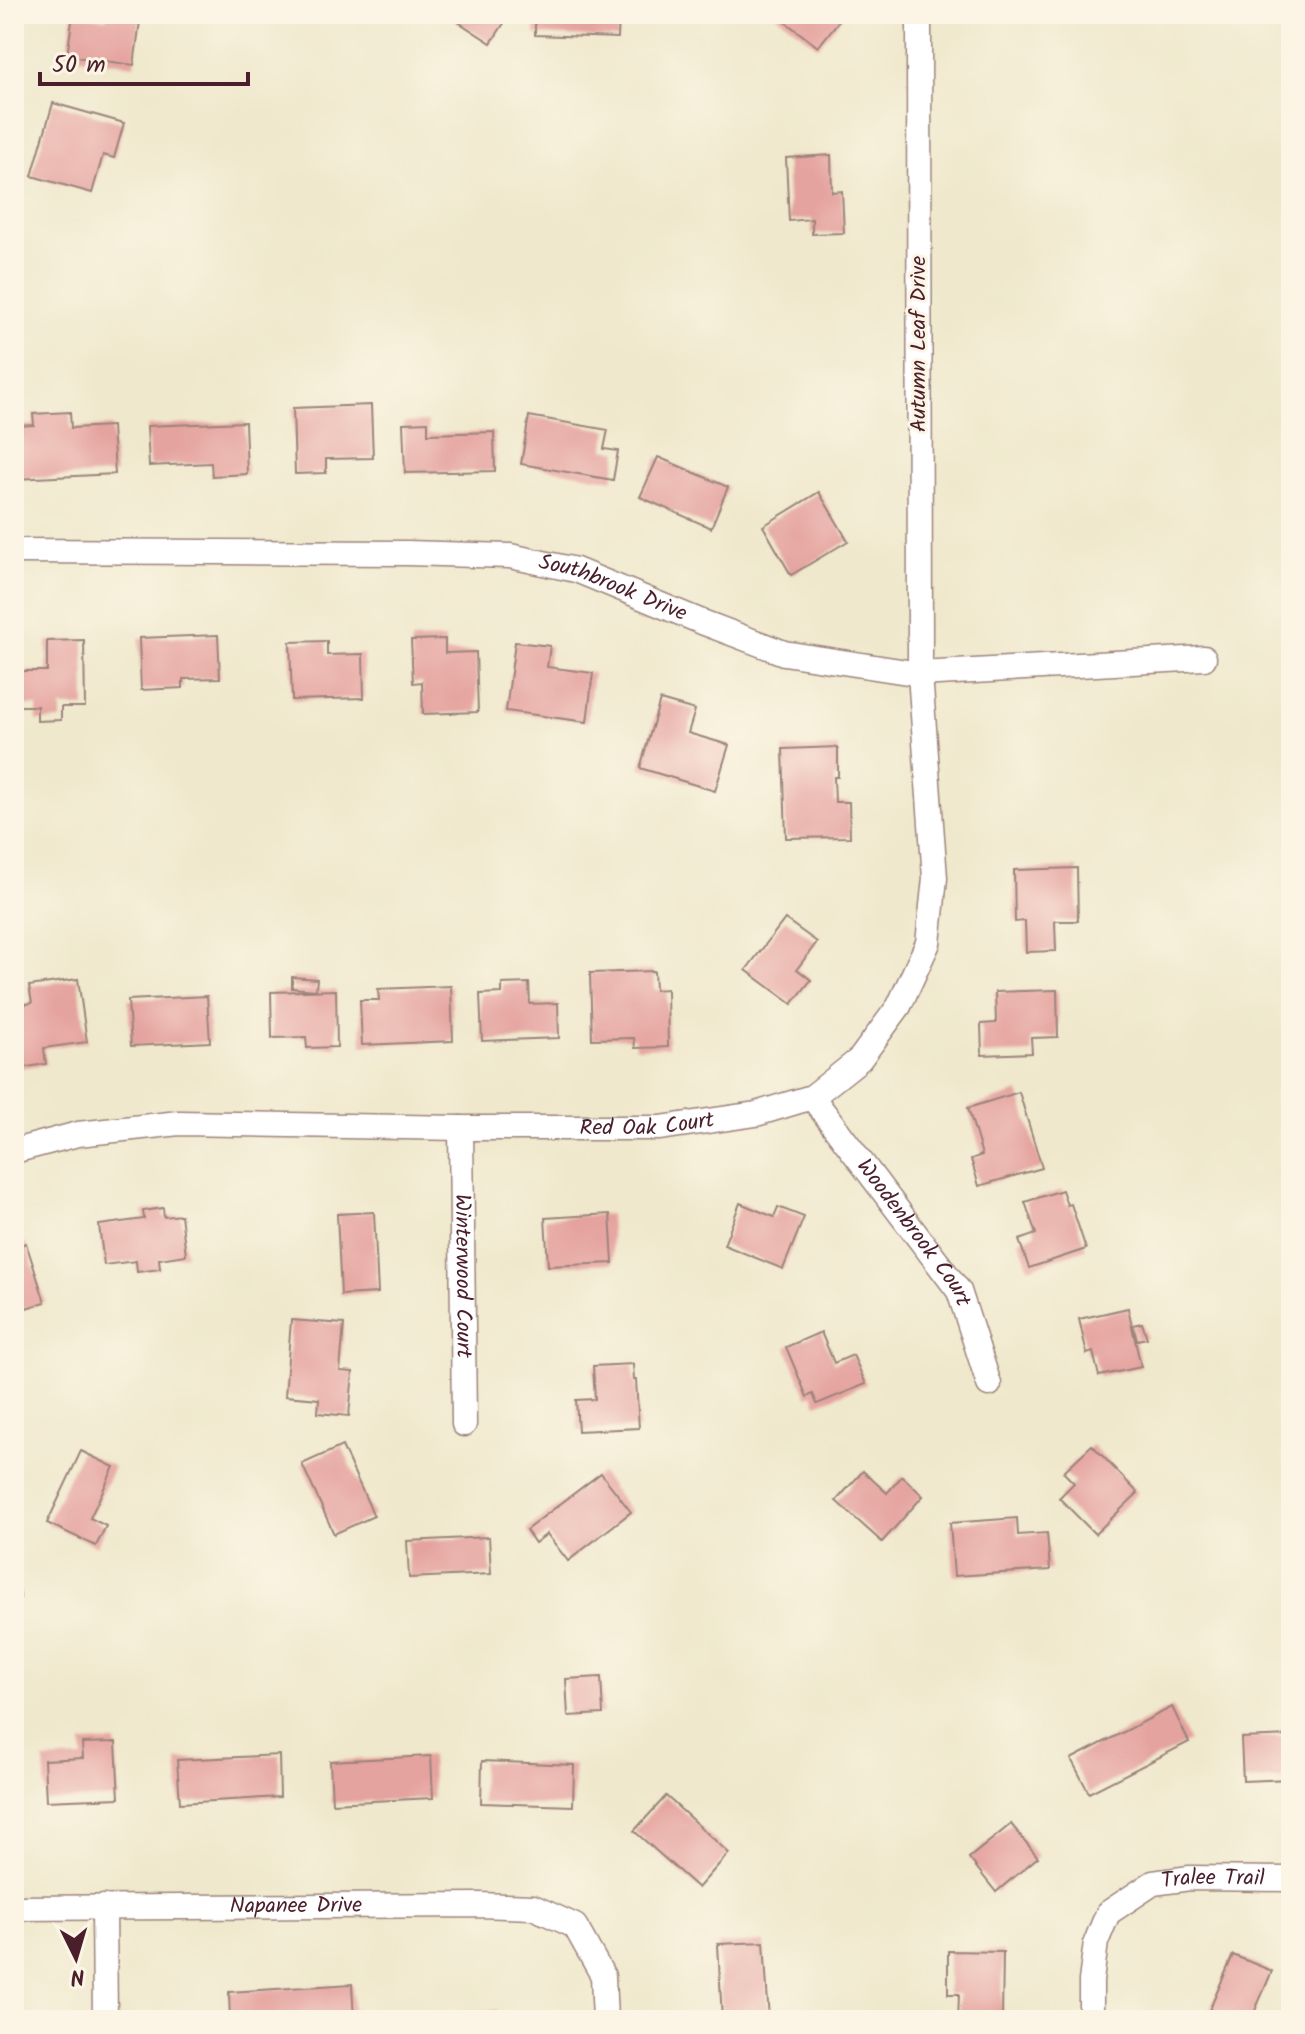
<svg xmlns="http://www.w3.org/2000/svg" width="1305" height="2034" font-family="Kalam,sans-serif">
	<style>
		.building { fill: #e5a39f }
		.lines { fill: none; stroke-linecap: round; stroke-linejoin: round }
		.street-casing { stroke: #9c847c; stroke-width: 27 }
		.street { stroke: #fff; stroke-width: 24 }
		.labels { text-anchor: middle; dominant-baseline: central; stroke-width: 6; stroke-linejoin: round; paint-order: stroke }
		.street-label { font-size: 22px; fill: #4a1f2b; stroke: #fcf5e5 }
	</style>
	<rect width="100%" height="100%" fill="#fcf5e5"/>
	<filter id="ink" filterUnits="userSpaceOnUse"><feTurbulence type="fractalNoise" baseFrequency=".0125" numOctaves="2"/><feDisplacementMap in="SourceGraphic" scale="16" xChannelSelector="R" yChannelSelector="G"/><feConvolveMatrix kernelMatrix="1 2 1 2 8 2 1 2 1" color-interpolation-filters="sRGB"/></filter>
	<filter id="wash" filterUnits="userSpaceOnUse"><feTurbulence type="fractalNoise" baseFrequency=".006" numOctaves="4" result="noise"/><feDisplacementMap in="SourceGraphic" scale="32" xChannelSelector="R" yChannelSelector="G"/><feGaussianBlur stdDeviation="1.8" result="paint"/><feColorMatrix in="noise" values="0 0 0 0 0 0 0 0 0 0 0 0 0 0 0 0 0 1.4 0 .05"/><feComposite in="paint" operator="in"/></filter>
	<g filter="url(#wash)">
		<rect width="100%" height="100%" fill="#efe8cc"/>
		<g id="blocks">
			<g class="building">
				<polygon points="73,14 106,19 107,14 141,14 134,65 67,56"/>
				<polygon points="446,14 510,14 491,43"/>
				<polygon points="535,14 619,14 618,38 535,35"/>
				<polygon points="775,14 844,14 818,47"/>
				<polygon points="53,103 124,123 114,158 103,155 92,193 32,176"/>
				<polygon points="831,155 832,192 842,191 844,233 812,234 812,219 789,221 786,158"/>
				<polygon points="371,405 373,458 326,459 326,473 295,474 293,408"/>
				<polygon points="70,412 71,428 112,426 115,474 16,479 14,426 34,425 33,414"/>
				<polygon points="529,416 608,430 604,449 618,451 613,480 521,464"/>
				<polygon points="245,422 247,474 212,476 211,463 149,466 147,426"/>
				<polygon points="428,422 428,434 494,432 495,471 405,473 403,423"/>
				<polygon points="658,457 728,487 711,528 640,497"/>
				<polygon points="819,492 848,541 791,575 763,526"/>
				<polygon points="218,635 220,678 183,679 183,688 141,690 139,638"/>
				<polygon points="445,639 445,653 476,652 478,712 423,714 422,682 413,683 411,640"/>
				<polygon points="84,640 85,707 61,707 61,720 37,721 37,706 14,706 14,671 47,671 47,641"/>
				<polygon points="327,641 327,655 363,654 364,698 292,700 290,642"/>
				<polygon points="515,642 550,646 547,667 593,673 587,722 506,711"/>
				<polygon points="660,700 695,710 688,733 729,745 715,791 640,768"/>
				<polygon points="838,747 838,777 834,777 835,802 849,802 850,837 786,838 783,749"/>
				<polygon points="1077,868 1078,921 1055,921 1056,951 1026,952 1025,921 1015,922 1014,870"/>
				<polygon points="785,919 817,942 797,969 811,980 792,1004 746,970"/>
				<polygon points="654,971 655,990 667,989 668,1047 635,1048 634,1038 592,1039 590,973"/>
				<polygon points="292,977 317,979 316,990 292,988"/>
				<polygon points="78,979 87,1042 44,1048 46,1064 14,1069 14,1006 32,1003 29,986"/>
				<polygon points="529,983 530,1004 558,1003 559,1038 482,1041 480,994 502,993 502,984"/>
				<polygon points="451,986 453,1041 362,1045 360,1000 379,1000 378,989"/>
				<polygon points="336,990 337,1047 307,1048 306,1037 272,1038 271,992"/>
				<polygon points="1057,990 1058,1037 1031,1038 1032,1053 982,1055 981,1024 996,1023 995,992"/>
				<polygon points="207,996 210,1042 131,1046 128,1000"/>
				<polygon points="1019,1092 1042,1168 979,1186 971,1159 982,1155 968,1108"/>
				<polygon points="1062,1190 1067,1205 1071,1204 1086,1249 1029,1268 1019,1240 1036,1234 1025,1202"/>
				<polygon points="740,1203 774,1217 778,1207 804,1217 783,1269 724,1245"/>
				<polygon points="163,1208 164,1217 181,1215 186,1255 159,1259 160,1269 137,1272 136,1261 104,1265 99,1225 144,1219 143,1211"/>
				<polygon points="374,1212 378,1293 341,1295 337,1214"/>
				<polygon points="610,1214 613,1263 548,1266 545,1218"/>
				<polygon points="26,1243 45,1302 14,1312 14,1247"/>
				<polygon points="1128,1308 1141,1367 1099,1376 1093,1352 1087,1354 1079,1319"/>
				<polygon points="291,1320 344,1324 340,1371 353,1372 349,1416 318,1413 319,1399 285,1396"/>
				<polygon points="1142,1323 1147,1338 1137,1340 1133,1325"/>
				<polygon points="821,1332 834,1363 853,1355 866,1384 817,1404 813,1394 807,1397 786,1347"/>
				<polygon points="633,1364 634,1380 636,1380 639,1428 578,1431 576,1400 595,1399 593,1366"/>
				<polygon points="1092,1445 1138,1493 1095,1534 1059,1498 1074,1483 1063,1472"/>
				<polygon points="342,1446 374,1516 334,1534 302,1464"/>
				<polygon points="81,1451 114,1467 90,1518 106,1526 96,1546 47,1523"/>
				<polygon points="863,1471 887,1493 902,1476 923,1496 882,1542 836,1501"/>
				<polygon points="601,1473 631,1512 568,1561 547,1534 535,1543 526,1530"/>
				<polygon points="1017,1518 1018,1535 1047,1533 1050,1570 954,1576 950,1523"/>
				<polygon points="489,1537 491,1574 409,1578 407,1541"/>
				<polygon points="14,1561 16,1561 20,1598 14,1599"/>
				<polygon points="601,1677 603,1714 568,1716 566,1679"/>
				<polygon points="1172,1707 1189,1742 1089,1793 1071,1759"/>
				<polygon points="1291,1736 1291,1779 1243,1781 1241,1738"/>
				<polygon points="116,1742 119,1798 46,1801 44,1760 83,1758 82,1743"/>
				<polygon points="279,1755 280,1797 180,1803 177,1760"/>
				<polygon points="431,1756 433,1798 332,1803 330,1761"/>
				<polygon points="482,1761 574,1765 573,1806 481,1803"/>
				<polygon points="666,1796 729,1853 698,1888 634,1831"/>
				<polygon points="1011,1824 1038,1857 996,1892 969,1858"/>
				<polygon points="764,1942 769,2020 722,2020 718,1944"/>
				<polygon points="948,1951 1003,1952 1002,2020 958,2020 959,1994 948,1994"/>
				<polygon points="1233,1955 1272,1971 1251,2020 1205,2020"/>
				<polygon points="352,1984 354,2020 230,2020 229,1992"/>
				<polygon points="497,2010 498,2020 461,2020 460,2012"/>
			</g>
		</g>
	</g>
	<g filter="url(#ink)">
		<use href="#blocks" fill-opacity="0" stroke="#9c847c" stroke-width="2"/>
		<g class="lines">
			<g class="street-casing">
				<g id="street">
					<path id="s1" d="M14 551 407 553 510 556 576 570 702 622 784 653 920 674 1204 658"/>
					<path id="s2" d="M812 1097 959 1291 989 1384"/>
					<path id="s3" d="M461 1128 464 1424"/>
					<path id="s4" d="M14 1151 78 1134 179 1123 461 1128H660L756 1114 812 1097 860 1059 899 1006 928 943 935 878 920 674 919 14"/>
					<polyline points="104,1907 105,2020"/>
					<path id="s5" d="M14 1908 480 1905 533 1907 575 1926 603 1976 605 2020"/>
					<path id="s6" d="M1091 2020V1981L1096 1942 1108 1913 1153 1883 1190 1878 1291 1879"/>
				</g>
			</g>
			<use href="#street" class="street"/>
		</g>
	</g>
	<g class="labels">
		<g class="street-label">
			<text transform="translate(919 344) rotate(-90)">Autumn Leaf Drive</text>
			<text stroke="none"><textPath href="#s1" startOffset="604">Southbrook Drive</textPath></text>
			<text stroke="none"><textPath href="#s4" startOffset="636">Red Oak Court</textPath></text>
			<text stroke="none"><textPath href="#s2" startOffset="170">Woodenbrook Court</textPath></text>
			<text stroke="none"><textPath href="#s3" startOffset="148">Winterwood Court</textPath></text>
			<text stroke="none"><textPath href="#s6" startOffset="224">Tralee Trail</textPath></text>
			<text stroke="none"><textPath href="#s5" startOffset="282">Napanee Drive</textPath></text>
		</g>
	</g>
	<rect width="1305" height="2034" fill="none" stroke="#fcf5e5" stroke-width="48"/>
	<g transform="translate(76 1958) rotate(175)" stroke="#fcf5e5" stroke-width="6" paint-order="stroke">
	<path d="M0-6L14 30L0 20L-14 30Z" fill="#4a1f2b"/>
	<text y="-12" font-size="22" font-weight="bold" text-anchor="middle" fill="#4a1f2b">N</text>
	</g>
	<path d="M40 72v12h208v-12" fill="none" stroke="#4a1f2b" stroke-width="4"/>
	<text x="52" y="72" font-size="24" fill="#4a1f2b" stroke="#fcf5e5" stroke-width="6" paint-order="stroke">50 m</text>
</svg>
